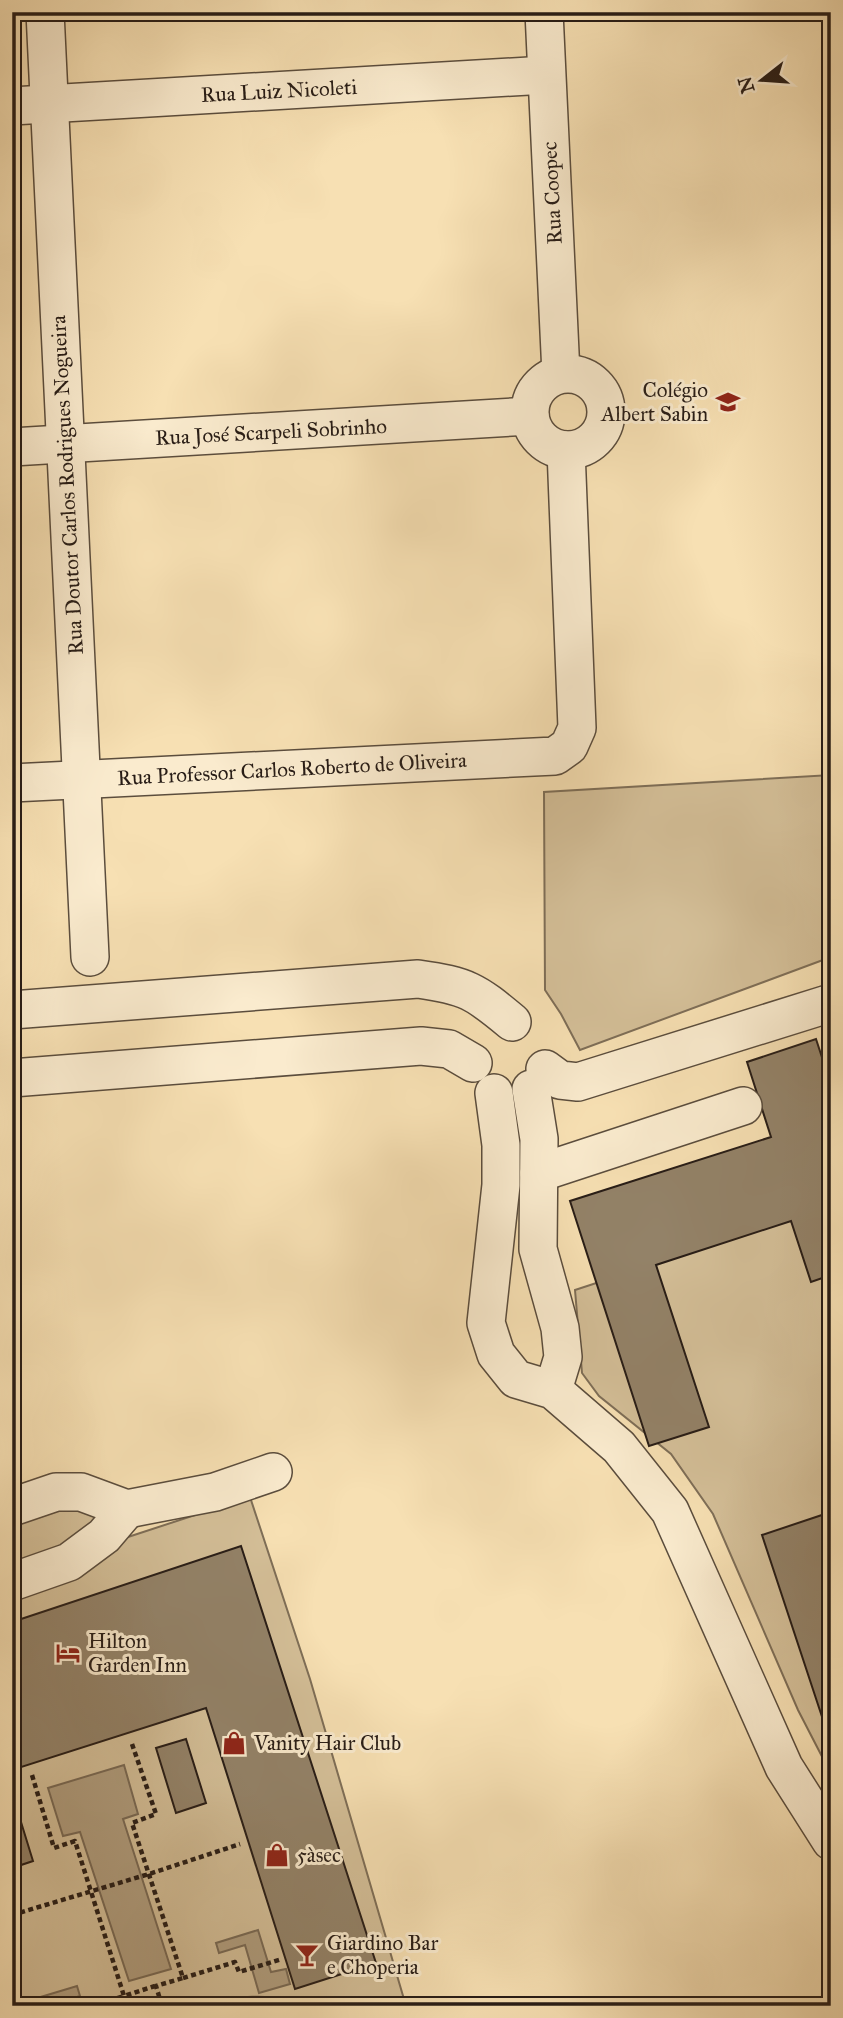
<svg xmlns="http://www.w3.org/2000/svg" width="843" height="2018" font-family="'IM FELL Great Primer',serif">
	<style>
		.green { fill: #d4bf98; stroke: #7e6e57; stroke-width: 2 }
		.water { fill: #b09d7e; stroke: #796954; stroke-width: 2 }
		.building { fill: #938268; stroke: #271c16; stroke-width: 2 }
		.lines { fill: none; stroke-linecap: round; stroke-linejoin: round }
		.minor-casing { stroke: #5b4d3d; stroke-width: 40 }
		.path { stroke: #271c16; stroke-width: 4.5; stroke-dasharray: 5 3.5; stroke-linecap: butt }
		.minor { stroke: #faebce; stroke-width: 37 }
		.labels { text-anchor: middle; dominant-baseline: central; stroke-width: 6; stroke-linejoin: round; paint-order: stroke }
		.street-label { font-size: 21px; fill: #271c16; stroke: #faebce }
		.poi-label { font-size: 21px; fill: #271c16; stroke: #faebce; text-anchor: start }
	</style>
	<rect width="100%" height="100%" fill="#f7e0b3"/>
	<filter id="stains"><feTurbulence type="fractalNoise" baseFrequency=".00286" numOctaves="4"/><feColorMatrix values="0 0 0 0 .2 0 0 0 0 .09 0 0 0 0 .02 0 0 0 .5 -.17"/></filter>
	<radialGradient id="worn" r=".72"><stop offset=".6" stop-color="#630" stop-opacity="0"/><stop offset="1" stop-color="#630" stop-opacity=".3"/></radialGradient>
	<g class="green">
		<polygon points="831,775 831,957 580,1050 561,1014 545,990 544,792"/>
		<polygon points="831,1206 831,1774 798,1710 713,1514 671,1454 599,1396 582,1373 575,1290"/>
		<polygon points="250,1497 310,1679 406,2006 12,2006 12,1593 125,1538"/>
		<polygon points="89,1503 97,1518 80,1541 12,1569 12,1517"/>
	</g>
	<g class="water">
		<polygon points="124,1765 138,1814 123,1819 171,1969 129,1981 80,1832 63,1836 48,1788"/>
		<polygon points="258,1930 271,1972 286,1969 290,1984 259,1993 245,1945 219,1953 216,1943"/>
		<polygon points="77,1986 80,1996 55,2004 55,2006 36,2006 34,1999"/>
		<path d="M245 1997C259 1997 275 1994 284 2006H230Z"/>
	</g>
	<g class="building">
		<polygon points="816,1039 831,1085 831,1275 811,1282 791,1221 656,1265 709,1427 649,1446 570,1201 771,1137 747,1062"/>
		<polygon points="831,1512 831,1744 762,1535"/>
		<polygon points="241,1546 376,1963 295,1989 206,1708 12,1770 12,1622"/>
		<polygon points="186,1739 206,1803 176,1813 156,1748"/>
		<polygon points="13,1796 33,1861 12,1868 12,1796"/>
		<polygon points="12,1977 22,2006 12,2006"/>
	</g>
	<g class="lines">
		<g class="minor-casing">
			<g id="minor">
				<polyline points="45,12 90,957"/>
				<polyline points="544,12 561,374"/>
				<polyline points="12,106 546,75"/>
				<circle cx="568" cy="412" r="38"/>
				<polyline points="12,447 530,416"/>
				<polyline points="12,783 555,756 569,746 577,728 566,450"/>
				<path d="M12 1010 418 979C467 986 475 991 512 1022"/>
				<polyline points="545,1069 560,1080 578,1082 831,1003"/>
				<polyline points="12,1078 421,1046 449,1049 473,1063"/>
				<polyline points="531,1089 539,1139 538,1249 560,1328 563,1357 553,1390"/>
				<polyline points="494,1093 501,1145 501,1185 486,1323 496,1354 516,1379 553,1390 619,1447 670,1511 784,1767 831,1841"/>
				<polyline points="539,1173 743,1106"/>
				<polyline points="12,1507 56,1492 81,1492 127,1509 215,1492 273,1472"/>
				<polyline points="12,1582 69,1562 104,1536 127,1509"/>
			</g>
		</g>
		<g class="path">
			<polyline points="132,1744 156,1814 132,1823 183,1978 156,1986 162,2006"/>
			<polyline points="32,1775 54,1848 75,1841 124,1996 155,1986"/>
			<polyline points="12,1915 149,1874 240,1844"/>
			<polyline points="183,1978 235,1962 239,1972 282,1959"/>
			<polyline points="93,2006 124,1996"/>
		</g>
		<use href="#minor" class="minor"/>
	</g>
	<defs>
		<g id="school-bare" transform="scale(1.89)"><path d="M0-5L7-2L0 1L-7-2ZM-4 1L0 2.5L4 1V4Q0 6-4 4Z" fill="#8f2418" stroke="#faebce" stroke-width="2.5" paint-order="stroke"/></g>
		<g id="hotel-bare" transform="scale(1.89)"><path d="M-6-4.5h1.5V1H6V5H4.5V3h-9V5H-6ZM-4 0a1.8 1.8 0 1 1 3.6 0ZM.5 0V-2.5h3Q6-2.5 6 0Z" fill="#8f2418" stroke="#faebce" stroke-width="2.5" paint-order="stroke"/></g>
		<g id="shop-bare" transform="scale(1.89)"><path d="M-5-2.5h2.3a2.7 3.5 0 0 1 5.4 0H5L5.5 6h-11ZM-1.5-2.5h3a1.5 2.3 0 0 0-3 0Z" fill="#8f2418" stroke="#faebce" stroke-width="2.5" paint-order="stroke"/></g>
		<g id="bar-bare" transform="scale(1.89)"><path d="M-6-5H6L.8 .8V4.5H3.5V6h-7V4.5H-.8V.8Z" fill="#8f2418" stroke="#faebce" stroke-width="2.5" paint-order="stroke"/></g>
	</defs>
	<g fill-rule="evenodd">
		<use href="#school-bare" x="728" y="402"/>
		<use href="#hotel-bare" x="68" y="1653"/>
		<use href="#shop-bare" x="234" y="1743"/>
		<use href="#shop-bare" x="277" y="1855"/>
		<use href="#bar-bare" x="307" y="1955"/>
	</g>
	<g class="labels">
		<g class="street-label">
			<text transform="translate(279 91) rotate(-3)">Rua Luiz Nicoleti</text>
			<text transform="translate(552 193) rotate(-93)">Rua Coopec</text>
			<text transform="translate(271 432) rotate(-3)">Rua José Scarpeli Sobrinho</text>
			<text transform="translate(67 485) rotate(-93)">Rua Doutor Carlos Rodrigues Nogueira</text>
			<text transform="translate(292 769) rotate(-3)">Rua Professor Carlos Roberto de Oliveira</text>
		</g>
		<g class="poi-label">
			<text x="708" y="390" text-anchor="end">Colégio<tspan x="708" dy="24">Albert Sabin</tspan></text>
			<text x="88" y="1641">Hilton<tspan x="88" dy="24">Garden Inn</tspan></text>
			<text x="254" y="1743">Vanity Hair Club</text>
			<text x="297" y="1855">5àsec</text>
			<text x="327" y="1943">Giardino Bar<tspan x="327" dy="24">e Choperia</tspan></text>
		</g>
	</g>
	<rect width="843" height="2018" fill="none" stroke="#f7e0b3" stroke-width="42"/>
	<rect x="14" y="14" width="815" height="1990" fill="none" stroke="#271c16" stroke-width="3.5"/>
	<rect x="21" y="21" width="801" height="1976" fill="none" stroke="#271c16" stroke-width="2"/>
	<g transform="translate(762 80) rotate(253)" stroke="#faebce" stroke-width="5" paint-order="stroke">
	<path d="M0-5L12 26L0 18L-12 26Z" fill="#271c16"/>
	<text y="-10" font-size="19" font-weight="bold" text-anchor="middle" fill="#271c16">N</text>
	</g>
	<rect width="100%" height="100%" filter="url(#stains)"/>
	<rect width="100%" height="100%" fill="url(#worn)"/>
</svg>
